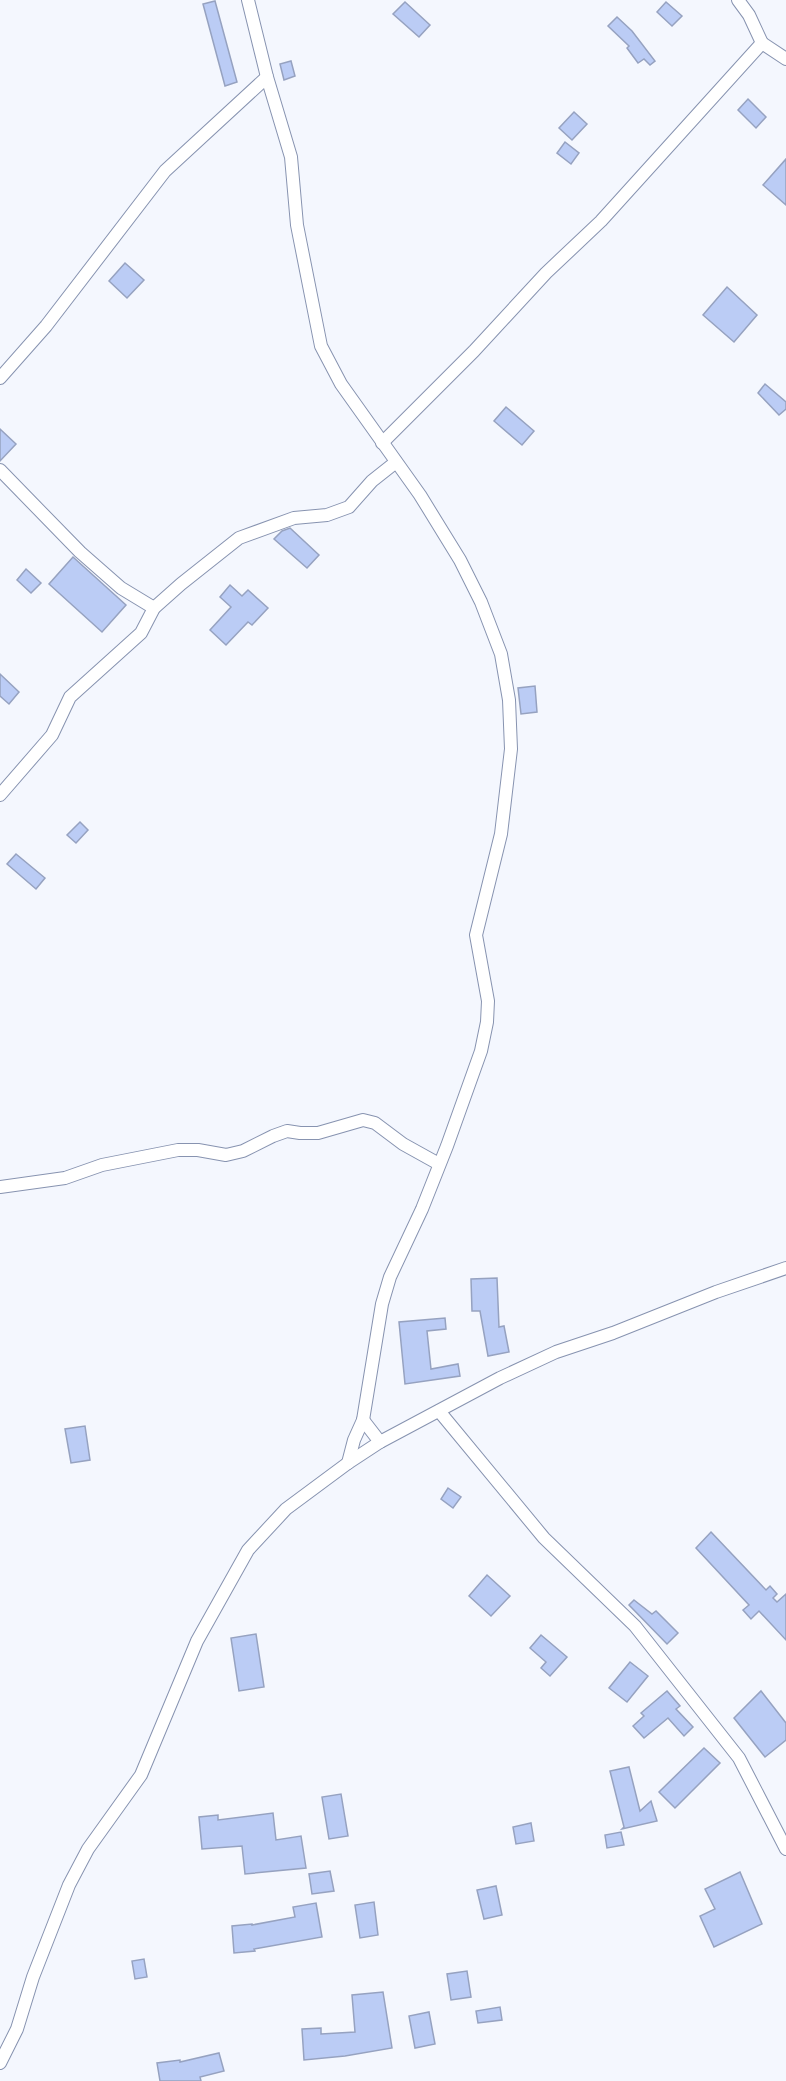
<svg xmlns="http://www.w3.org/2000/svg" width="786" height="2081" font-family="Bitter,serif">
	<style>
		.building { fill: #bbccf5; stroke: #96a2c0; stroke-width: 1.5 }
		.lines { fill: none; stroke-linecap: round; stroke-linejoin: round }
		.minor-casing { stroke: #8793b0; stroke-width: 14 }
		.minor { stroke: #fff; stroke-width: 12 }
	</style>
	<rect width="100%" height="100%" fill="#f4f7fe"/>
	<g class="building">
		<polygon points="215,1 237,82 225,86 203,4"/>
		<polygon points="405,2 430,25 419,37 393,14"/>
		<polygon points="666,2 682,16 672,26 657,12"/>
		<polygon points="617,17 632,31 655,61 650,65 644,59 638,63 627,48 629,46 608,26"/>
		<polygon points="291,61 295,76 284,80 280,64"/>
		<polygon points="748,99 766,117 756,128 738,110"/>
		<polygon points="574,112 587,124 572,140 559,128"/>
		<polygon points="565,142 579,153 571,164 557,153"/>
		<polygon points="786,159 786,205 763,185"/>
		<polygon points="125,263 144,280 127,298 109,281"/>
		<polygon points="727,287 757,315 734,342 703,315"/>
		<polygon points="765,384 786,402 786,409 779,415 758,393"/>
		<polygon points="506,407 534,431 522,445 494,421"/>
		<polygon points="0,429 16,444 0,461"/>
		<polygon points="290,528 319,555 307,568 274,539 282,531"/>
		<polygon points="73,557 126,605 102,632 49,584"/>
		<polygon points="26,569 41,583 31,593 17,580"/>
		<polygon points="230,585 242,596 248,590 268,608 252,625 248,622 226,645 210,630 231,607 220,597"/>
		<polygon points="0,674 19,692 9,704 0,696"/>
		<polygon points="535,686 537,712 521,714 518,688"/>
		<polygon points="80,822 88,830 76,843 67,835"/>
		<polygon points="16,854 45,878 36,889 7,864"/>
		<polygon points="497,1278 499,1327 504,1326 509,1352 488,1356 480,1311 472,1311 471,1279"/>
		<polygon points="445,1318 446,1329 427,1331 431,1369 458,1364 460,1376 405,1384 399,1322"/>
		<polygon points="85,1426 90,1460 71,1463 65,1429"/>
		<polygon points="448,1488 461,1497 453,1508 441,1499"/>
		<polygon points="711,1532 766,1590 770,1586 777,1594 773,1598 777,1602 786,1594 786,1640 759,1611 751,1619 743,1610 749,1605 696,1548"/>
		<polygon points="487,1575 510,1596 491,1616 469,1596"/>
		<polygon points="634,1600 652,1614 656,1611 678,1633 667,1644 629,1605"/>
		<polygon points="256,1634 264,1687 239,1691 231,1638"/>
		<polygon points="541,1635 567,1657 550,1676 541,1668 546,1662 530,1648"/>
		<polygon points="630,1662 648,1676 627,1702 609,1688"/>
		<polygon points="667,1691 680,1706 676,1709 693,1727 684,1736 668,1718 644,1738 633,1726 644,1716 641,1713"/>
		<polygon points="761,1691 786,1723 786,1740 765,1757 734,1718"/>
		<polygon points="704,1748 720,1763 675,1808 659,1792"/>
		<polygon points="629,1767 640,1811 651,1801 657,1821 622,1829 624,1827 610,1771"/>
		<polygon points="341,1794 348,1836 329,1839 322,1797"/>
		<polygon points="273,1813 276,1840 301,1836 306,1868 245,1874 242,1846 202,1849 199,1817 218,1815 218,1820"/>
		<polygon points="531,1823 534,1841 516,1844 513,1827"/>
		<polygon points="621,1832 624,1845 607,1848 605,1835"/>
		<polygon points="330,1871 334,1891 312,1894 309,1874"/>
		<polygon points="740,1872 762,1924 714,1947 700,1916 715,1909 705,1889"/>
		<polygon points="496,1886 502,1915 484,1919 477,1890"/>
		<polygon points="374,1902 378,1935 360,1938 355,1905"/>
		<polygon points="316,1903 322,1937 254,1949 255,1951 234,1953 232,1926 252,1924 252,1925 295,1917 293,1907"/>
		<polygon points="144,1959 147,1977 135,1979 132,1961"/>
		<polygon points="467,1971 471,1997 451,2000 447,1974"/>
		<polygon points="383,1992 392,2048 345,2056 304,2060 302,2029 321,2028 321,2034 355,2032 352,1995"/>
		<polygon points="500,2007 502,2020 478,2023 476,2011"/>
		<polygon points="429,2012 435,2044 415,2048 409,2016"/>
		<polygon points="219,2053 224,2071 200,2077 201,2081 160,2081 157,2063 180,2060 180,2062"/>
	</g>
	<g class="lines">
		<g class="minor-casing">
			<g id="minor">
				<polyline points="248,0 267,77 291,157 297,225 321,346 341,384 420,495 460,560 481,602 501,654 509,700 511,749 501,834 476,935 488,1001 487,1022 481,1051 447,1146 422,1209 390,1277 382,1304 363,1420 354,1440 348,1463"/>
				<polyline points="762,43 786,59"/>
				<polyline points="0,378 46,326 165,171 267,77"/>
				<polyline points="382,443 474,351 546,273 601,221 762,43 749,15 738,0"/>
				<polyline points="0,470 80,552 121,588 154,608"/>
				<polyline points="0,795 52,735 70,697 141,633 154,608 181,584 239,538 294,518 327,515 349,507 372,481 396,462"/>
				<polyline points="0,1187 65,1178 102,1165 178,1150 198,1150 226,1155 243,1151 273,1136 287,1131 300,1133 318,1133 363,1120 375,1123 403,1144 439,1164"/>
				<polyline points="439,1411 544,1538 635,1626 739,1758 786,1849"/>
				<polyline points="363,1420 380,1442"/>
				<polyline points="0,2063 17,2029 33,1977 69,1885 88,1849 141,1775 197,1641 248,1550 286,1509 348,1463 380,1442 500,1378 556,1352 613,1333 716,1292 786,1268"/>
			</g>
		</g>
		<use href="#minor" class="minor"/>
	</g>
</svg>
